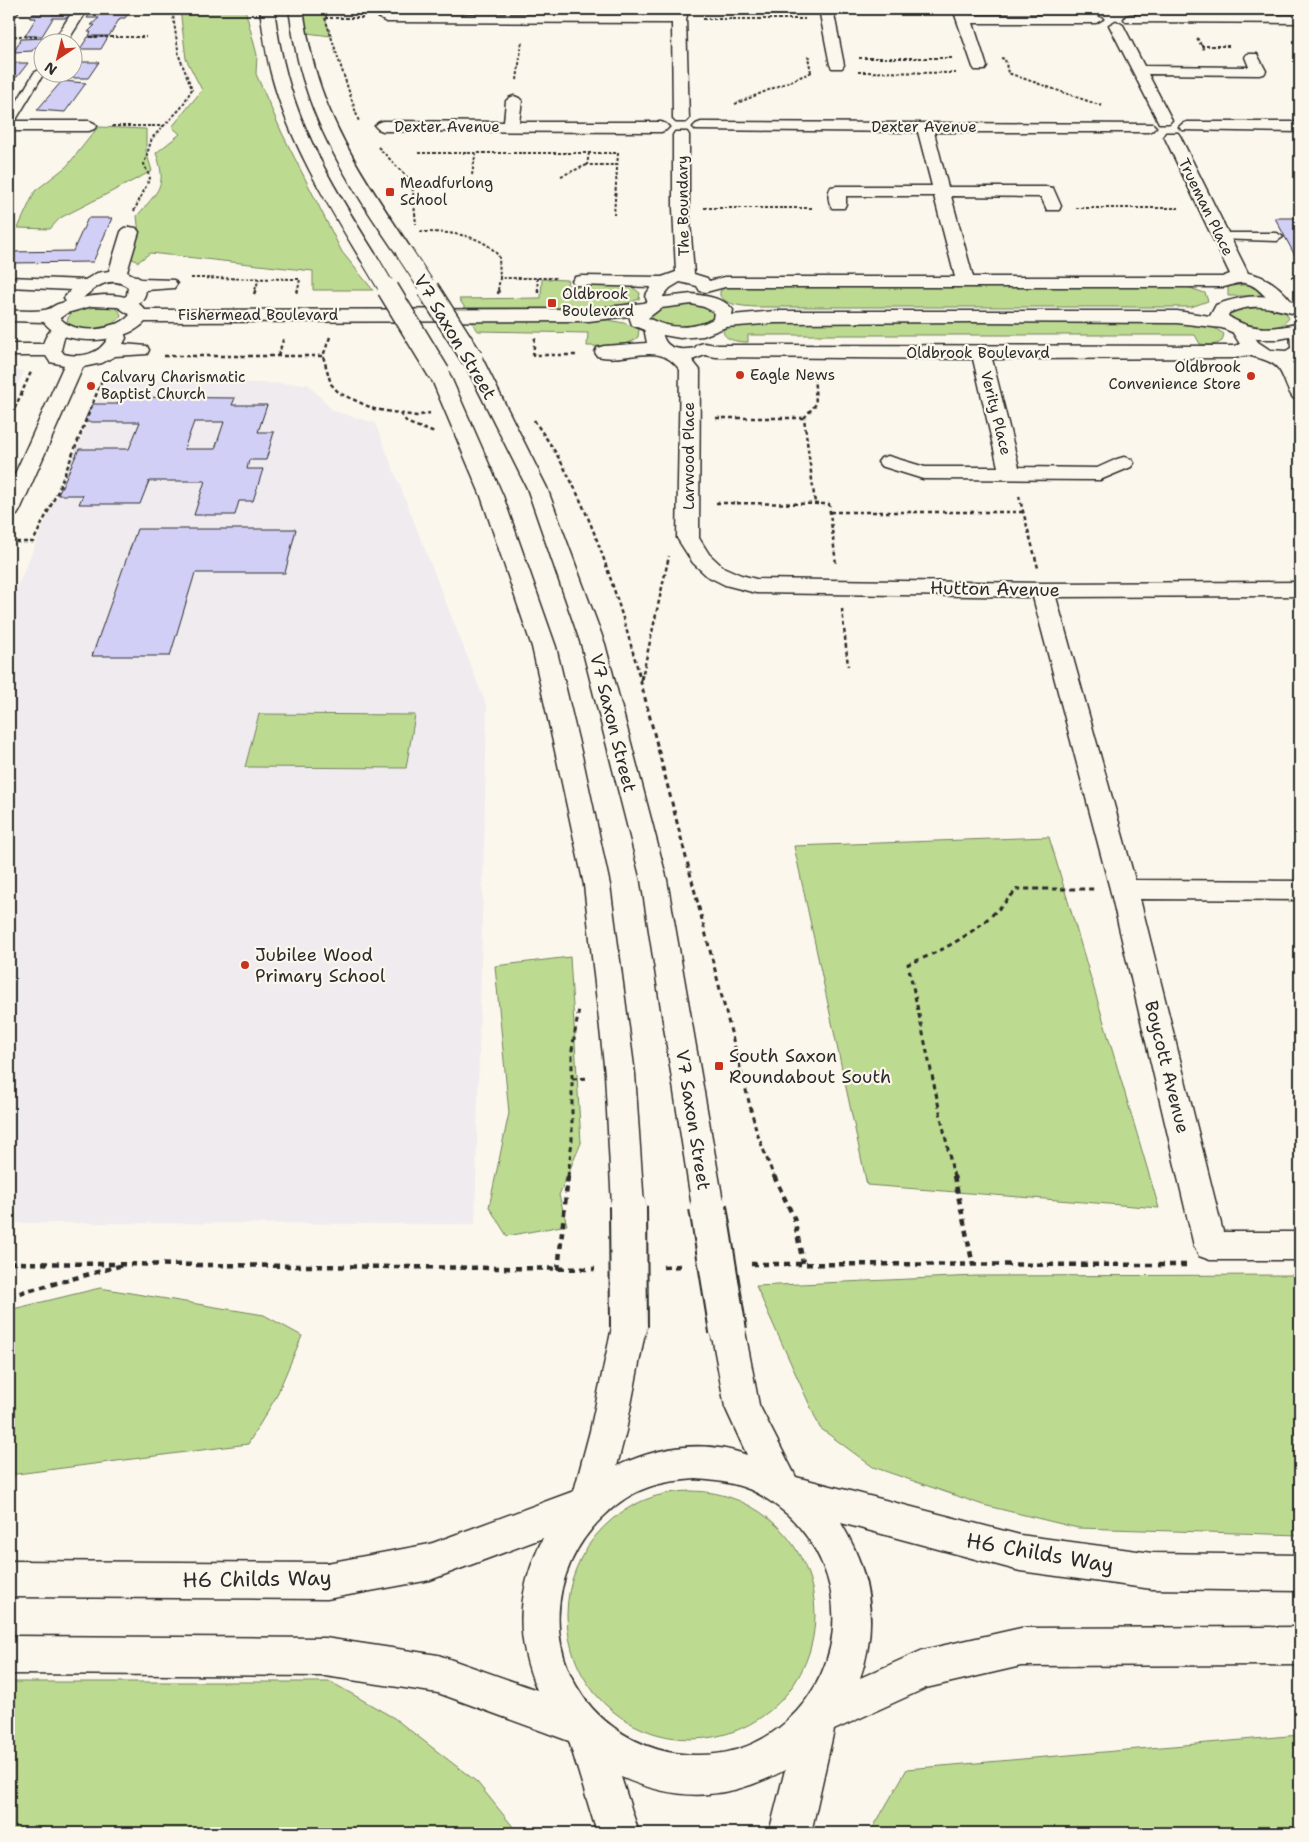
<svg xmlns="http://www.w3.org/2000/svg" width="1309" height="1842" font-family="'Shantell Sans',sans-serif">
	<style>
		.built { fill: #efebef }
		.green { fill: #bdda91; stroke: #74825e }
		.building { fill: #d2cff7; stroke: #2b2b2b; fill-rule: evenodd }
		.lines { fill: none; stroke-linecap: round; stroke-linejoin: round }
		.lane-casing { stroke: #2b2b2b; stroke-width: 3 }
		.street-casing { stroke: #2b2b2b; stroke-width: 3 }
		.secondary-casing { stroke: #2b2b2b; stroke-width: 3 }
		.path-far3 { stroke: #2b2b2b; stroke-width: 2; stroke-dasharray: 3 2; stroke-linecap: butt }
		.path-far2 { stroke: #2b2b2b; stroke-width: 2.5; stroke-dasharray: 4 3; stroke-linecap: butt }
		.path-far1 { stroke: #2b2b2b; stroke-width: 3; stroke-dasharray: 5 4; stroke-linecap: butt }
		.path { stroke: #2b2b2b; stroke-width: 4.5; stroke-dasharray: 6 5; stroke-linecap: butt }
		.lane { fill: #fbf7ec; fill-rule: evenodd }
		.street { fill: #fbf7ec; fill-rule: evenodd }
		.secondary { fill: #fbf7ec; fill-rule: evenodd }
		.secondary-bridge-far2-casing { stroke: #2b2b2b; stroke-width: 18; stroke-linecap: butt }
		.secondary-bridge-far1-casing { stroke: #2b2b2b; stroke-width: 24; stroke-linecap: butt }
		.secondary-bridge-casing { stroke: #2b2b2b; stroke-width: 40; stroke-linecap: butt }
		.secondary-bridge-far2 { stroke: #fbf7ec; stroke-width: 16 }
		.secondary-bridge-far1 { stroke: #fbf7ec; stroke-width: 21 }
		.secondary-bridge { stroke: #fbf7ec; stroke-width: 36 }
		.poi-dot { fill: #c8321e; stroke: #fbf7ec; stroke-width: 2 }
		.labels { text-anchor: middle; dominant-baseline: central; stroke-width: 4.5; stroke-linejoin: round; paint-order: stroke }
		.far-street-label { font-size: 15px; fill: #2b2b2b; stroke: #fbf7ec }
		.far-poi-label { font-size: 15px; fill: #2b2b2b; stroke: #fbf7ec; text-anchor: start }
		.street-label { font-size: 18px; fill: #2b2b2b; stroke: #fbf7ec }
		.poi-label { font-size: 18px; fill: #2b2b2b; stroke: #fbf7ec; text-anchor: start }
		.near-street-label { font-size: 21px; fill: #2b2b2b; stroke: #fbf7ec }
	</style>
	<rect width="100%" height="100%" fill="#fbf7ec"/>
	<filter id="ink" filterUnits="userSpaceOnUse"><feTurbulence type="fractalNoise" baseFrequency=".02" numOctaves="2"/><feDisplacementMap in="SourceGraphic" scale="10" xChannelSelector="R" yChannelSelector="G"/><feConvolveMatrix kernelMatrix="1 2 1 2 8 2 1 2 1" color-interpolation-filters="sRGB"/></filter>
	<g filter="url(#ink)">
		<g class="built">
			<polygon points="9,370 24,371 9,401"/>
			<polygon points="106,380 308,384 333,411 375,423 487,707 475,1224 9,1223 9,606"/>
		</g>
		<g class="green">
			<path d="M180 9H245L257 55 256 74 282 133 342 252 373 290H313V271L150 253 138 262 129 257 139 234 137 216C158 191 168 186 156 153L180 134 172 127 202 90 186 59Z"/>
			<polygon points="296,9 329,9 325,18 331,36 299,32"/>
			<polygon points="98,127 146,129 146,151 152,171 60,218 50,229 18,228 35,191 67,166"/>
			<polygon points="542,279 568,280 567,285 624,285 632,287 640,293 639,299 621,306 608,308 465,308 459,299 541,298"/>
			<path d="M738 285 1184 286 1205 293 1208 301 1191 307H755C744 306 728 306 720 296V291L726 287Z"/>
			<polygon points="1241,285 1253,285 1262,296 1228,296 1228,286"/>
			<path d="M1252 303 1284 310 1289 318C1277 336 1247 327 1229 324L1222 310Z"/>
			<path d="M671 304C687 304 699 305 714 312V319C695 330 670 328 650 318L653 309Z"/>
			<path d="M108 305C114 307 120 309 121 316 113 330 75 337 67 321 72 304 94 306 108 305Z"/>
			<path d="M470 319 608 320 624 323 639 329 638 337C625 349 604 346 587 346L588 333 478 331Z"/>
			<path d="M748 320 1180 322 1211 326 1224 334 1222 341C1215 346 1208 345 1200 344L1195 335H748V342C738 342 719 340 724 326Z"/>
			<polygon points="259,714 415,715 406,768 245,767"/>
			<polygon points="1049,837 1159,1208 867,1185 794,846"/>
			<polygon points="570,957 581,1143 559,1195 567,1225 507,1236 489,1207 509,1113 495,966"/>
			<polygon points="1300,1275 1300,1535 1078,1528 983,1505 873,1467 820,1428 756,1286 976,1276"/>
			<polygon points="100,1288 264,1315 302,1336 276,1397 248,1444 9,1475 9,1310"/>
			<circle cx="691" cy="1615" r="124"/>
			<polygon points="9,1682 331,1682 394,1718 477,1782 518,1833 9,1833"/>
			<polygon points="1300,1735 1300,1833 870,1833 907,1769"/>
		</g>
		<g class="building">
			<polygon points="55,10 52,14 62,14 64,11 73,11 68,18 53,18 42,36 25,36 36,18 30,18 33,14 42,14 44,11"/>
			<polygon points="92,11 100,11 97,14 108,14 110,11 118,11 115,14 128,14 125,18 120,18 109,36 89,36 91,32 88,32 95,25 91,25 99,18 87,18"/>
			<polygon points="88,37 108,37 101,49 80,49"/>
			<polygon points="45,38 43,41 45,41 42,42 42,45 34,48 32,51 14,52 21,39"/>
			<polygon points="77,62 99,62 88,78 63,78 68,72 72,72 72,68"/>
			<polygon points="9,63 28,63 17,77 9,77"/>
			<polygon points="62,81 86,83 65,112 37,110"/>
			<polygon points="88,218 112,218 93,262 9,263 10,252 73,251"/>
			<polygon points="1275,218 1300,218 1300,265"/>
			<path d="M121 397 235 398 232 405H267L258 432H274L266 460H249L247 469H263L253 501H239L235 515H194L205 481H149L140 504H79L83 495H58L79 449H129L140 422H84L92 404H117ZM194 422H224L215 449H184Z"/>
			<polygon points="137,529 296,529 285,573 195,573 170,656 92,656"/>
		</g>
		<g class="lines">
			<g class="lane-casing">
				<g id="lane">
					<polygon points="39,70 44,73 14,123 9,126 9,115 34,73"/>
					<polygon points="1220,233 1277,233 1283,237 1277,241 1216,239 1214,237 1216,235"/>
				</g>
			</g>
			<g class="street-casing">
				<g id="street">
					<polygon points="74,9 88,9 67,42 53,42"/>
					<polygon points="675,9 689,9 686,19 689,119 686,122 676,122 673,119 672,23 386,22 379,18 386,14 673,15"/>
					<polygon points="819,9 833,9 844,65 842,68 832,68 830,65"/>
					<polygon points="953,9 967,9 970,15 1096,15 1103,19 1096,23 973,23 987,67 985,70 975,70 973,67"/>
					<polygon points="1131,15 1300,15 1300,23 1126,22 1124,19 1126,16"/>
					<polygon points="1116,21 1123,25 1144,66 1249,67 1245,57 1247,54 1257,54 1266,71 1264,74 1259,75 1148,74 1172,120 1169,123 1159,123 1109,25"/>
					<polygon points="514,96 519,98 522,101 519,122 661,122 666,124 669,127 666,130 661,132 383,131 378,129 375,126 378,123 383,121 504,122 506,101 509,98"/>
					<polygon points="9,121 89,121 94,123 97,126 94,129 89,131 9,131"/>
					<path d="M701 122 1153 124 1156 127 1153 130 1148 132H934L948 187H1047L1053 188 1061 206 1059 210H1047L1041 197 951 196 973 277H1222L1230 274 1164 136 1166 133H1178L1180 136 1248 273C1267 276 1283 289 1294 305L1291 309C1271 314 1264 285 1244 283 1237 282 1230 286 1224 287H725L706 292 700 291 697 286 680 282 670 288 663 296 665 303 662 307 656 308 650 307 645 296 651 287 575 285 572 281 575 277 581 276 662 277 676 272 673 208V135L675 132H687L689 135V208L694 274 707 278 709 281 725 277H955L934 196H846V204L844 208H832C828 202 827 193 831 187L837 186H932L918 132 696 130 693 127 696 124Z"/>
					<polygon points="1187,122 1300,122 1300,132 1182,130 1179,127 1182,124"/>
					<path d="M130 227 136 228 139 232 127 272 141 279 174 280 177 284 174 288 146 290C145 303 132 311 120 308L117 304 127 295 128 287C111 275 96 286 82 299L84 304 81 308 75 309 69 308 64 298 71 290 9 287V277L85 280 97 273 109 271 121 232 124 228Z"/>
					<path d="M653 322 660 324C663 329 662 331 663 336 667 351 684 350 695 348L697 345 704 343 716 345 1234 346 1240 344 1233 333 1235 329 1242 327 1249 329 1258 342 1270 350 1286 351 1291 348 1290 330 1292 326 1300 325V360L1292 362 1300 372V400L1293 398C1281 381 1286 366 1262 359 1248 355 1249 354 1235 358L992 359 1019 467 1097 468 1117 459 1124 457 1131 459 1134 463 1131 467 1100 480 923 479 881 466 878 462 881 458 888 456 925 467H998L973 359 716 357 705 355 692 360 700 370 699 538 709 554 723 567 741 575 756 579 1043 583 1300 582V596L1056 597 1135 880 1300 881V900L1140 899 1223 1232H1300V1260H1210L1199 1256 1194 1246 1110 889 1033 597 756 593 725 585 707 576 693 563 677 538 680 370C658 339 628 364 597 356L595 352 597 348 604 346 647 343 644 328 646 324Z"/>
					<path d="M61 324 68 326 70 330 64 338 61 350 64 354C81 358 99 355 108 338L106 330 108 326 115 324 122 326 126 338 123 344 147 346 149 350 147 354 115 356 102 363 83 367 20 510 17 515 9 516V487L64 365 50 362 46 356H9V344H43C46 335 51 327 61 324Z"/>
				</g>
			</g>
			<g class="secondary-casing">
				<g id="secondary">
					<path d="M260 9H274C277 32 281 54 287 76 305 143 343 202 379 260L376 264 370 265 364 264 361 260C326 202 290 143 272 77 266 55 263 32 260 9Z"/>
					<path d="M289 9H303C307 36 312 62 321 88 341 147 379 200 413 252L410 256 404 257 398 256C362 204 325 148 306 88 297 62 293 36 289 9Z"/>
					<path d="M692 294C706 296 725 298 733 310L732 315 775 311H1177L1210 316 1216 305C1244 294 1272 293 1300 304V315C1273 309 1258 301 1229 313L1228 316C1251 332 1275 329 1300 323V335L1279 339H1257L1239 335 1222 328 1177 323 973 322 775 323 726 327 703 336 680 338 652 333 632 325 629 316 589 321 145 322C125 344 62 348 44 322L9 321V311C20 310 32 312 44 310 49 310 53 306 58 304 82 297 127 285 145 310L589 309 644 303 656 298ZM692 304 704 307 714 312 713 319C693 330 668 329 648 318L661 308ZM92 306 118 307 130 315C116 331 75 336 60 318L67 313Z"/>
					<polygon points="472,352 479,354 482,358 547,488 605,644 667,880 724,1207 719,1216 708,1220 697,1216 692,1207 641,880 581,644 527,488 462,358 465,354"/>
					<polygon points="439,367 446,369 449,373 503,496 556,647 583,760 610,885 635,1074 644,1206 639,1215 628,1219 617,1215 612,1206 605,1074 584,885 557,760 532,647 481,496 429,373 432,369"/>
					<path d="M629 1312 641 1317 646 1327 626 1431 617 1466C658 1447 704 1439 747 1455L725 1407 711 1331 716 1321 728 1316 740 1321 745 1331 759 1405 796 1477 1020 1535 1152 1553 1300 1555V1591L1152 1589 1020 1571 841 1523C870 1571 879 1624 860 1678L923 1650 1021 1628 1300 1627V1665L1021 1666 926 1688 834 1730 811 1833H769L785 1770C728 1800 680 1803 621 1777L639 1833H597L569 1741 438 1693 325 1676 9 1674V1636L325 1638 438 1655 537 1690C514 1635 517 1591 543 1538L430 1580 327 1599 9 1597V1561L327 1563 430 1544 574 1491 590 1431 612 1327 617 1317ZM696 1479C712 1480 728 1482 743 1487 759 1492 774 1503 787 1514 849 1572 849 1665 786 1722 760 1745 728 1756 694 1755 659 1754 630 1742 603 1719 542 1663 545 1570 605 1515 617 1503 633 1492 649 1487 664 1482 680 1480 696 1479Z"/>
				</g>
			</g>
			<g class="path-far3">
				<polyline points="329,9 325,18 359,122"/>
				<polyline points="325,18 363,18"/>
				<polyline points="703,19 805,19"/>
				<polyline points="9,26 20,9"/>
				<polyline points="9,36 38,37"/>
				<polyline points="90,37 146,37"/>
				<polyline points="1197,38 1204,50"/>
				<polyline points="1201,46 1231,46"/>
				<polyline points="859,58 952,58"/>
				<polyline points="1001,58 1005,59 1008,73 1102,106"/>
				<polyline points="811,72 808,57 812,57"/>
				<polyline points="858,72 957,73"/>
				<polyline points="517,80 522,41"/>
				<polyline points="735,104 812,72"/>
				<polyline points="112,126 164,126"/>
				<polyline points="378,147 412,182 416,224"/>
				<polyline points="418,153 618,153 614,215"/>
				<polyline points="589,153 587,165 617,165"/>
				<polyline points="472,175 476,151"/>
				<polyline points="561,176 587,165"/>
				<polyline points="704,208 813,208"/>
				<polyline points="1076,208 1180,208"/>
				<polyline points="134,211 150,178 144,164 152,138 181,108 192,89 179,56 172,9"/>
				<path d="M420 232C445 232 484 233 499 257L500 278H556"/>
				<polyline points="1291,277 1300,277"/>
				<polyline points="191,278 300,279 298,290"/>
				<polyline points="537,278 538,290"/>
				<polyline points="255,290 259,279"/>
				<polyline points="498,290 500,278"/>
			</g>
			<g class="path-far2">
				<polyline points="538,289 538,294"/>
				<polyline points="297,293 298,289"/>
				<polyline points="254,294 256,289"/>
				<polyline points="498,294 499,289"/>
				<polyline points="330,337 323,356 331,384 339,393 374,409 416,416 430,413"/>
				<polyline points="535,338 533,355 578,355"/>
				<polyline points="164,356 323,356"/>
				<polyline points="278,356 284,337"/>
				<polyline points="400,414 408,423 435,433"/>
				<polyline points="716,418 804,418 815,503"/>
				<polyline points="804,418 816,404 814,373"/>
				<path d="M534 420C543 434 553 447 561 462 598 528 618 601 639 673"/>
				<polyline points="9,421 31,372"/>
				<polyline points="1019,496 1038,568"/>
				<polyline points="716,503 829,504 836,564"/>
				<polyline points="830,512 1024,512"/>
				<polyline points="9,542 33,542 58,491 102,380"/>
				<polyline points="842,609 848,666"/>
				<polyline points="643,673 669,556"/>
			</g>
			<g class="path-far1">
				<polyline points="638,671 757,1133 774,1177"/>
				<polyline points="641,680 643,671"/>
				<polyline points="572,1079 590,1078"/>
				<polyline points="568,1177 572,1140 572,1050 579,1009"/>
				<path d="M954 1177 908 964C952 948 987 925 1017 889H1094"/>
			</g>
			<g class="path">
				<polyline points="774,1176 794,1218 803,1263"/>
				<polyline points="954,1176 973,1265"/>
				<polyline points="9,1263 595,1269"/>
				<polyline points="751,1264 1187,1265"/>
				<polyline points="663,1267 682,1266"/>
				<polyline points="558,1270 568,1176"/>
				<polyline points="9,1296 123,1265"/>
			</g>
			<use href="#lane" class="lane"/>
			<use href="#street" class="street"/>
			<use href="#secondary" class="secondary"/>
			<g class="secondary-bridge-far2-casing">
				<g id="secondary-bridge-far2">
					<polyline points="404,252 429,290"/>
					<polyline points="370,260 388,290"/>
				</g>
			</g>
			<g class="secondary-bridge-far1-casing">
				<g id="secondary-bridge-far1">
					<polyline points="388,289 439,373"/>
					<polyline points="428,289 472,358"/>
				</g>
			</g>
			<g class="secondary-bridge-casing">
				<g id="secondary-bridge">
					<polyline points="628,1206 629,1327"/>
					<polyline points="708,1207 728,1331"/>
				</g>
			</g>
			<use href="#secondary-bridge-far2" class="secondary-bridge-far2"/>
			<use href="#secondary-bridge-far1" class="secondary-bridge-far1"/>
			<use href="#secondary-bridge" class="secondary-bridge"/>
		</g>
	</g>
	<g class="poi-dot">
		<rect x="385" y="187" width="10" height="10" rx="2.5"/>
		<rect x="547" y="298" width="10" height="10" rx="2.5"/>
		<circle cx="740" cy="375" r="5"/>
		<circle cx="1251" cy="376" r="5"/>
		<circle cx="91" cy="386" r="5"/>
		<circle cx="245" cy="965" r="5"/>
		<rect x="714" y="1061" width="10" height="10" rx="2.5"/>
	</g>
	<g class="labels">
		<g class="far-street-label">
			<text x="447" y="127">Dexter Avenue</text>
			<text x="924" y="127">Dexter Avenue</text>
			<text transform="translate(683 206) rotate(-91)">The Boundary</text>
			<text transform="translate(1206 207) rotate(64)">Trueman Place</text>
			<text x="258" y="315">Fishermead Boulevard</text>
			<text x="978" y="353">Oldbrook Boulevard</text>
			<text transform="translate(996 413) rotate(76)">Verity Place</text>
			<text transform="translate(689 456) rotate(-90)">Larwood Place</text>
		</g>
		<g class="far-poi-label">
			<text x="400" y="183">Meadfurlong<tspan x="400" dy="17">School</tspan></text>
			<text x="562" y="294">Oldbrook<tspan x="562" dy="17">Boulevard</tspan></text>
			<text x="1241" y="367" text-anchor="end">Oldbrook<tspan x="1241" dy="17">Convenience Store</tspan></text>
			<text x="750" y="375">Eagle News</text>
			<text x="101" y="377">Calvary Charismatic<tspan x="101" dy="17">Baptist Church</tspan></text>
		</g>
		<g class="street-label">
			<text transform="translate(455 337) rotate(59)">V7 Saxon Street</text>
			<text transform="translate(995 589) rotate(1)">Hutton Avenue</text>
			<text transform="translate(613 723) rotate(76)">V7 Saxon Street</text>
			<text transform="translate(1167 1067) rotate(76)">Boycott Avenue</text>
			<text transform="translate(693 1120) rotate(81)">V7 Saxon Street</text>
		</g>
		<g class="poi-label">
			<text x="255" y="955">Jubilee Wood<tspan x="255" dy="21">Primary School</tspan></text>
			<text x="729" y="1056">South Saxon<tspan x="729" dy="21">Roundabout South</tspan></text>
		</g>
		<g class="near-street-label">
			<text transform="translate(1040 1553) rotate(10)">H6 Childs Way</text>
			<text transform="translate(257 1579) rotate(-1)">H6 Childs Way</text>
		</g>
	</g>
	<rect width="1309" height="1842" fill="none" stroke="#fbf7ec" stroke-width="30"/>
	<rect x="15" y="15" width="1279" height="1812" fill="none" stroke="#2b2b2b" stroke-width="2" filter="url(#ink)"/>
	<g transform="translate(58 58) rotate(215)"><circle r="24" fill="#fbf7ec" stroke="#a8a59f"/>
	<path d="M0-4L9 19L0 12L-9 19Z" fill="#c8321e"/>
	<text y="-8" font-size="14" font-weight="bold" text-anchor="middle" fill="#2b2b2b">N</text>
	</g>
</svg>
